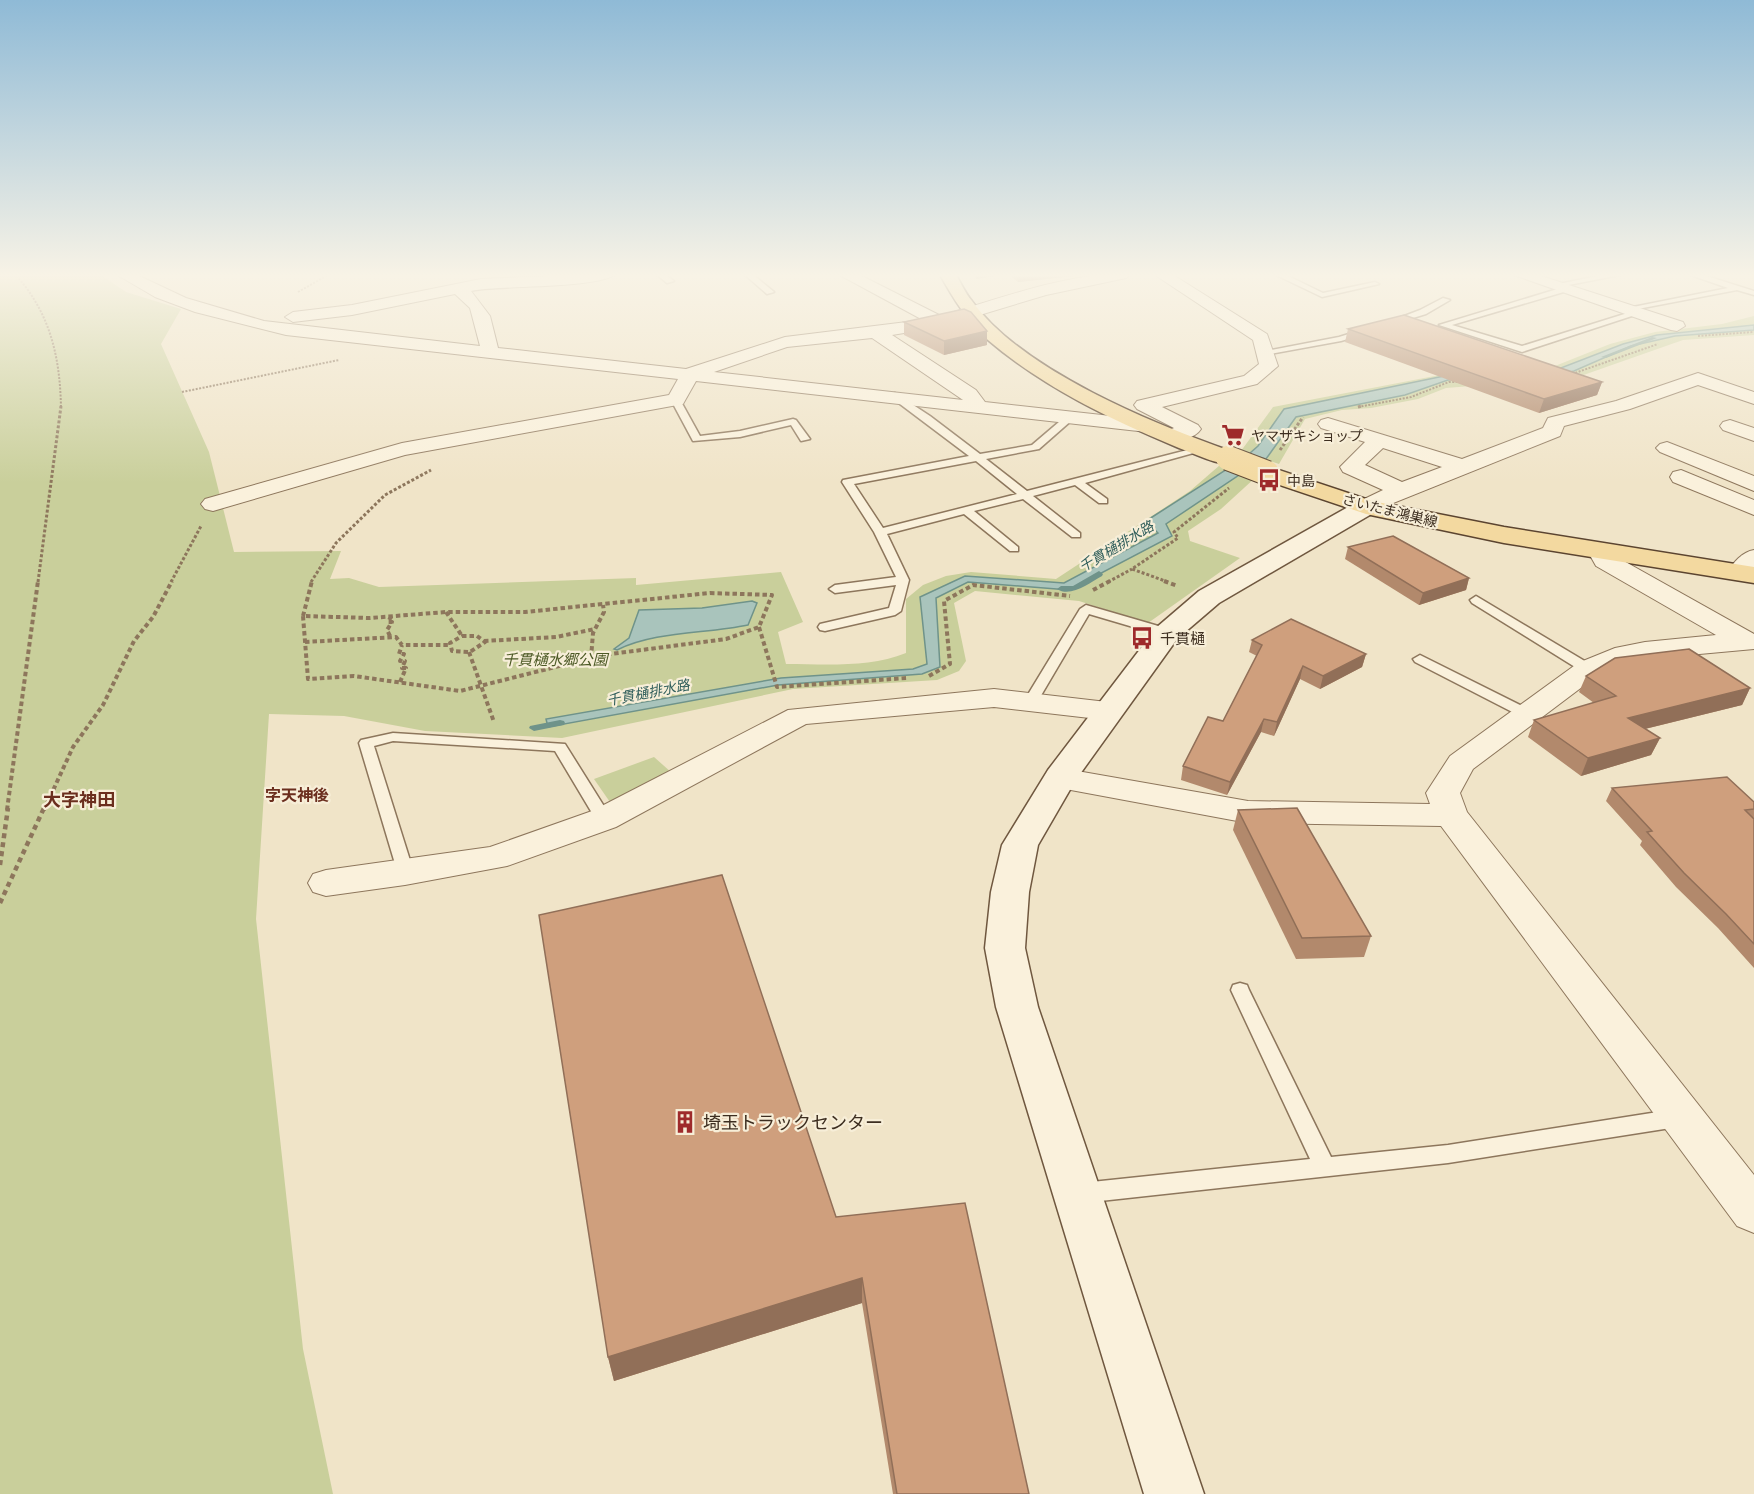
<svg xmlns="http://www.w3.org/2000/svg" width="1754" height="1494" font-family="'Noto Serif','Noto Sans JP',serif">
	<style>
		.green { fill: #c9cf9b }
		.water { fill: #a9c4bc; stroke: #6f938a; stroke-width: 1.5 }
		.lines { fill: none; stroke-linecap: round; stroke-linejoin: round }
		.stream { fill: #6f938a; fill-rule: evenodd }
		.lane-casing { stroke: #8d765c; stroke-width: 3 }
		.street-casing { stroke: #8d765c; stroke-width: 2 }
		.secondary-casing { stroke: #6f573f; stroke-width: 3 }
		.primary-casing { stroke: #5b4430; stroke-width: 3 }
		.path-far3 { stroke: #8d765c; stroke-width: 2; stroke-dasharray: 2 1.5; stroke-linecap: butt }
		.path-far2 { stroke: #8d765c; stroke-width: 3; stroke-dasharray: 3 2; stroke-linecap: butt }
		.path-far1 { stroke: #8d765c; stroke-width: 4; stroke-dasharray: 4.5 3; stroke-linecap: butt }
		.path { stroke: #8d765c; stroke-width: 4.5; stroke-dasharray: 5 4; stroke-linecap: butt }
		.lane { fill: #faf1dc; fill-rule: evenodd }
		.street { fill: #faf1dc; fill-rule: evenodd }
		.secondary { fill: #faf1dc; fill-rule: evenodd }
		.primary { fill: #f3d9a0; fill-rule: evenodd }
		.primary-bridge-casing { stroke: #5b4430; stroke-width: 26; stroke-linecap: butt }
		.primary-bridge { stroke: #f3d9a0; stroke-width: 24 }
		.wall { fill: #b2896c }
		.shaded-wall { fill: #916f58 }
		.building { fill: #cf9f7d; stroke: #916f58; stroke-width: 1.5 }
		.labels { text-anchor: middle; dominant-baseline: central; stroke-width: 4.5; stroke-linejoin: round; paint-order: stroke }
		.far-poi-label { font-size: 14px; fill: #3d2e20; stroke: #f7eed8; text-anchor: start }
		.far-street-label { font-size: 14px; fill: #3d2e20; stroke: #f7eed8 }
		.far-water-label { font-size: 14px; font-style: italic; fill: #2f5d5a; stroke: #f7eed8 }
		.poi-label { font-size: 15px; fill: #3d2e20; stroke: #f7eed8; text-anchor: start }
		.park-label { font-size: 15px; font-style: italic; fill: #4d5a26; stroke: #f7eed8 }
		.neighbourhood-label { font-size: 16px; font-weight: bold; fill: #6b2e1e; stroke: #f7eed8 }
		.quarter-label { font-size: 18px; font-weight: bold; fill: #6b2e1e; stroke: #f7eed8 }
		.near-poi-label { font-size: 18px; fill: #3d2e20; stroke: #f7eed8; text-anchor: start }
	</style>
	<rect width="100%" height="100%" fill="#f0e4c8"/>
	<g class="green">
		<path d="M0 273H98L126 292 181 309 161 344 209 452 234 552 341 551 330 579 349 578 379 587 636 578V585L781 572 803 622 778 632 786 664C825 664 869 668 906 653V599L923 585 946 576 971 572 1056 579 1190 491 1220 465 1256 477 1221 509 1188 531 1190 541 1240 558 1148 623 1079 601 975 591 954 603 966 661 959 671 937 680 793 689 562 738 425 731 344 716 269 714 256 919 303 1349 333 1494H0Z"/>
		<polygon points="1754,316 1754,335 1683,340 1575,378 1446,388 1418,399 1371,408 1342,410 1305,419 1279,464 1241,451 1273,407 1445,374 1545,370 1610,344 1655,332 1722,324"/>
		<polygon points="654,757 672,773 612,805 594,779"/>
	</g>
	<g class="water">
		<polygon points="1754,325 1754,330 1675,336 1631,346 1574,371 1553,376 1448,380 1405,395 1296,417 1266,459 1249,454 1258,446 1284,409 1444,376 1548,373 1623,344 1657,335"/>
		<polygon points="1227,469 1242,473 1166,524 1172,536 1069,590 968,582 936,598 940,667 922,674 778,685 548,727 546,719 781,678 913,669 927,664 920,597 965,576 1064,583 1158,533 1146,521"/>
		<path d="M752 601 757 603 748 625C706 634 655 631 617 650L614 649 629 638 639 610 702 608Z"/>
	</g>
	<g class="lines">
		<g class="stream">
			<polygon points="1652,337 1657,338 1606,358 1601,357"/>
			<path d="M1099 571 1103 574 1102 576C1089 583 1071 598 1057 589L1061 586H1073Z"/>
			<polygon points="560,720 564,721 565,723 564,725 534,731 529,728 530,726"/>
		</g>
		<g class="lane-casing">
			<g id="lane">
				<polygon points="655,273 663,273 674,281 667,283"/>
				<polygon points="743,273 751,273 774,292 767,294"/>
				<polygon points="1272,273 1282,273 1323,293 1375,282 1379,284 1322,297"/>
				<polygon points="1612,273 1630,273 1553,288 1549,286"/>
				<polygon points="1685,273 1697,273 1754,291 1754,295 1737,290 1627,311 1623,309 1728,288"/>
				<polygon points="1564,287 1567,291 1452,325 1522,346 1634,311 1641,313 1522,352 1439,325"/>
				<polygon points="1443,298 1450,300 1426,314 1390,325 1386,323 1420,310"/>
				<polygon points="1365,329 1368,329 1368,333 1341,341 1265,355 1261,352 1339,337"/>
				<path d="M895 393 930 416 980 454 1032 445 1066 416H1072V420L1039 449 986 459 1027 491 1203 446 1208 449 1085 483 1107 499V503H1099L1075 485 1033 496 1080 533V537H1072L1023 499 974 511 1018 547V551H1010L964 514 887 534 909 580 901 611 895 615 825 631 820 630 818 627 820 624 889 608 896 585 835 593 829 589 835 585 896 577 874 532 842 482 843 480 969 456 892 398V394ZM976 461 1017 494 883 528 854 484Z"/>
				<polygon points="673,398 679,398 700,436 740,431 793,419 796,420 810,439 801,441 791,425 740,437 693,441 671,400"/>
				<polygon points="1476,596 1593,666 1595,669 1588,673 1583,672 1472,603 1470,600"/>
				<polygon points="1086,605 1172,630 1174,633 1167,637 1089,614 1036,704 1026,704 1024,701 1080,609"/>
				<polygon points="1420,655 1532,711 1534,714 1527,718 1522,717 1415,662 1413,659"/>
				<polygon points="393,733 565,744 612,819 604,824 598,823 555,751 393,741 374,746 414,873 411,877 399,877 359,743 361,740"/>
				<polygon points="1240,983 1247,985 1249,990 1331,1157 1448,1145 1677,1109 1684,1112 1688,1118 1684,1124 1677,1127 1448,1163 1082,1203 1074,1200 1071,1193 1074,1186 1082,1183 1310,1159 1231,990 1233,985"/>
			</g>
		</g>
		<g class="street-casing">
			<g id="street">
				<path d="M114 273H133L186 298 264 321 480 346 470 308 455 294 352 315 293 322 285 317 293 312 352 305 481 279 617 273C601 289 500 285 471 291L490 316 498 348 686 369 785 337 923 320 836 273H856L941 316C1004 297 1067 273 1133 273L1126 278 1046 295 940 327 892 335 976 390 985 402 1147 420 1154 422 1157 426 1154 430 1147 432 696 381 683 404 405 455 213 511 205 509 201 504 205 499 402 443 669 395 678 379 286 335 195 312 155 297ZM872 338 963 400 714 372 787 347Z"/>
				<path d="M1152 273H1170L1267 334 1278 366 1257 384 1162 407 1198 425 1201 429C1195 439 1174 443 1164 440L1161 436 1164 432 1174 428 1137 409 1134 405 1137 401 1244 376 1259 364 1253 340Z"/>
				<polygon points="1508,273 1532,273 1683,322 1685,326 1677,331 1671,330"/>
				<path d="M1698 373 1754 392V404L1698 385 1630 409 1564 426 1560 436 1366 514 1358 512 1354 507 1358 502 1383 490 1343 472 1340 467 1365 442 1321 428 1318 424 1321 420 1328 418 1462 459 1543 428 1548 418 1616 401ZM1383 448 1442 467 1402 482 1365 465Z"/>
				<polygon points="1730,420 1754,428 1754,441 1723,430 1720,426 1723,422"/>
				<polygon points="1667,442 1754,476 1754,491 1660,452 1656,448 1660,444"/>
				<polygon points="1681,470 1754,500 1754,515 1673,482 1670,477 1673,472"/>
				<polygon points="1599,543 1608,545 1615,556 1754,634 1754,649 1645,659 1598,675 1473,769 1460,793 1467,812 1754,1175 1754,1233 1737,1226 1441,826 1248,823 1060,788 1048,785 1044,778 1048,771 1060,768 1248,801 1430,804 1426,793 1450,756 1578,663 1615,648 1645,642 1716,635 1596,566 1587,550 1590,545"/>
				<path d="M1754 550V572C1747 580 1741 580 1731 577L1727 572C1734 562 1742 552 1754 550Z"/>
				<polygon points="994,689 1107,702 1118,705 1122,711 1118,717 1107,720 994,707 806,724 616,827 507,866 405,885 326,896 313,892 308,883 313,874 326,870 490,847 592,811 788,710"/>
			</g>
		</g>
		<g class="secondary-casing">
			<polygon id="secondary" points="1366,500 1375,502 1378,507 1375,512 1219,603 1177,639 1075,781 1038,845 1029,892 1025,948 1038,1007 1204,1494 1144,1494 996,1007 985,948 991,892 1002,845 1048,770 1157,627 1199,591 1357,502"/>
		</g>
		<g class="primary-casing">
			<g id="primary">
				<path d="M939 273H955C961 283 965 293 972 301 1022 371 1156 425 1236 453L1239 458 1236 463C1219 467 1196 454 1179 448 1112 420 1044 388 988 340 967 321 953 298 939 273Z"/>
				<polygon points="1267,466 1372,501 1504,527 1754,567 1754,583 1504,543 1366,514 1259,478 1255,473 1259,468"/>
			</g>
		</g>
		<g class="path-far3">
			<path d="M14 273C50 312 60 356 61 408"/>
			<polyline points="298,292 331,273"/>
			<polyline points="1698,336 1754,332"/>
			<polyline points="1572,374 1658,344"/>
			<polyline points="182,392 339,360"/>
			<polyline points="1358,407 1411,397 1449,382 1457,382"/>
		</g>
		<g class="path-far2">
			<polyline points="1358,407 1362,406"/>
			<polyline points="1280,450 1303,417"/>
			<polyline points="38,582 61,406"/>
			<polyline points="171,582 201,526"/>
			<polyline points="311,582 336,543 385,495 431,470"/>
			<polyline points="1108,582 1132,569"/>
			<polyline points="1168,582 1132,569 1178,538 1174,532 1229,488"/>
		</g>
		<g class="path-far1">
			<polyline points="1164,581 1178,586"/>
			<polyline points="1093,590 1110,581"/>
			<polygon points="710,593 772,595 759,627 726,639 603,655 460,691 354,676 308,679 303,616 370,618 446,612 525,612"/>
			<polyline points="446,612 462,636"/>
			<polyline points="303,616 312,581"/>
			<polyline points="759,627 777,687 907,678"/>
			<polyline points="390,636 387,630 392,622 388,622 392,615"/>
			<polygon points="462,636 477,636 485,642 470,652 452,651 450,643"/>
			<polyline points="484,641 556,637 595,629"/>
			<polyline points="305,642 396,637 402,645 450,645"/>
			<polyline points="469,652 494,722"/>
			<polyline points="591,658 593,633 604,612 603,605"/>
			<polyline points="929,676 950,664 944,601 973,585 1070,596"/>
			<polyline points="400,682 406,668 402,668 405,661 400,661 404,654 399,654 402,645"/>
			<polyline points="7,810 38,581"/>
			<polyline points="44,810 73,747 103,705 134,641 153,617 172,581"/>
		</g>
		<g class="path">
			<polyline points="0,865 8,808"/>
			<polyline points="0,903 44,808"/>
		</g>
		<use href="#lane" class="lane"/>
		<use href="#street" class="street"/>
		<use href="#secondary" class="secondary"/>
		<use href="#primary" class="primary"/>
		<g class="primary-bridge-casing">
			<polyline id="primary-bridge" points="1228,458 1267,473"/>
		</g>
		<use href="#primary-bridge" class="primary-bridge"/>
	</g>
	<g class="wall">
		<polygon points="975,273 1101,273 1018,282 1008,274 976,279"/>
		<polygon points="904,322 987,345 944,355 904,335"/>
		<polygon points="1348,329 1602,382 1597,395 1539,413 1345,342"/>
		<polygon points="1348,547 1469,578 1466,590 1419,605 1345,559"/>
		<polygon points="1252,640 1366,654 1362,667 1320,689 1300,679 1274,736 1261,732 1227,795 1181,780 1183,766 1223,721 1257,656 1249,652"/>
		<polygon points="1586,676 1750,688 1742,705 1645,729 1660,738 1651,755 1581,776 1528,737 1534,720 1594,703 1579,692"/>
		<polygon points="1612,788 1754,802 1754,968 1718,928 1676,887 1640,845 1642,841 1606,801"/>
		<polygon points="1238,810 1371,936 1364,957 1296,959 1233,830"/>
		<polygon points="836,1217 1029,1494 893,1494 862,1303 614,1381 608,1357"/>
	</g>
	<g class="shaded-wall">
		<polygon points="984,273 1008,273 976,279 976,275"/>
		<polygon points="1059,273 1101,273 1018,282 1018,278"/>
		<polygon points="987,331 987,345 944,355 944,341"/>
		<polygon points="1602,382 1597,395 1539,413 1544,399"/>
		<polygon points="1469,578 1466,590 1419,605 1423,593"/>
		<polygon points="1366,654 1362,667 1320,689 1323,676"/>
		<polygon points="1303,666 1300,679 1274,736 1277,722"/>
		<polygon points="1750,688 1742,705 1620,735 1628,718"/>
		<polygon points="1264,719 1261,732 1227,795 1230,782"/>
		<polygon points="1660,738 1651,755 1581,776 1588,758"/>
		<polygon points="862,1278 862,1303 614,1381 608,1357"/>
	</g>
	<g class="building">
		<polygon points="1013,273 1059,273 1018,278"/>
		<polygon points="964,309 971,312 987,331 944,341 904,322"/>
		<polygon points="1404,315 1602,382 1544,399 1348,329"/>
		<polygon points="1393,536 1469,578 1423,593 1348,547"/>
		<polygon points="1291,619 1366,654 1323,676 1303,666 1277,722 1264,719 1230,782 1183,766 1208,717 1223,721 1262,645 1252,640"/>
		<polygon points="1689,649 1750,688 1628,718 1660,738 1588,758 1534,720 1616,696 1586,676 1615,658"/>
		<polygon points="1727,777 1754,802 1754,809 1745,810 1754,819 1754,944 1726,914 1684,873 1647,832 1652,831 1612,788"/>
		<polygon points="1297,808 1371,936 1302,938 1238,810"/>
		<polygon points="722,875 836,1217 965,1203 1029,1494 897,1494 862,1278 608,1357 539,915"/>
	</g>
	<linearGradient id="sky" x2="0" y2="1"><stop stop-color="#8fbad6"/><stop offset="0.57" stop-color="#f8f3e6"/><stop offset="1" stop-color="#f8f3e6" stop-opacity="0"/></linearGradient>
	<rect width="1754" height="483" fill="url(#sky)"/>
	<defs>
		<g id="supermarket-bare" transform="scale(1.8)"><path d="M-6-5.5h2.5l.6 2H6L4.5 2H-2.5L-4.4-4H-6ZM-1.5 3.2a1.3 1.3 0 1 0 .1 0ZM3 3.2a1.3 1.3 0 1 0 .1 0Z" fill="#9e2a2b" stroke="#f7eed8" stroke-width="2.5" paint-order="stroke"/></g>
		<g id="bus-bare" transform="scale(1.8)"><path d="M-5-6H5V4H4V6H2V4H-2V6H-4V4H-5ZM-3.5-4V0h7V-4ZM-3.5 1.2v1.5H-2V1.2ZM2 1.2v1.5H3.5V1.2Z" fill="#9e2a2b" stroke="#f7eed8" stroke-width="2.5" paint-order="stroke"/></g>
		<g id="building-bare" transform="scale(1.8)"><path d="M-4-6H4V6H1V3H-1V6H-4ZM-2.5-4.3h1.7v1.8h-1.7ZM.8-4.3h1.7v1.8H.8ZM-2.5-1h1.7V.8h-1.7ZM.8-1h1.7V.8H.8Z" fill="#9e2a2b" stroke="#f7eed8" stroke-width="2.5" paint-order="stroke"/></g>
	</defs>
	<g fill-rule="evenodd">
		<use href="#supermarket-bare" x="1233" y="435"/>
		<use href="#bus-bare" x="1269" y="480"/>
		<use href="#bus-bare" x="1142" y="638"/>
		<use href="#building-bare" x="685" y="1122"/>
	</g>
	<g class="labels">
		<g class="far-poi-label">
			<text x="1251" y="435">ヤマザキショップ</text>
			<text x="1287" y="480">中島</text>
		</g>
		<g class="far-street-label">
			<text transform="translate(1390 510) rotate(14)">さいたま鴻巣線</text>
		</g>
		<g class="far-water-label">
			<text transform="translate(1116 546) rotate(-31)">千貫樋排水路</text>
			<text transform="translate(648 692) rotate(-11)">千貫樋排水路</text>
		</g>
		<g class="poi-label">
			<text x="1160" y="638">千貫樋</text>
		</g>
		<g class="park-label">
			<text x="555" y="659">千貫樋水郷公園</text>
		</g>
		<g class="neighbourhood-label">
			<text x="297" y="795">字天神後</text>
		</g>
		<g class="quarter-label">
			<text x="79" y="799">大字神田</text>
		</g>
		<g class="near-poi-label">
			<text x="703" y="1122">埼玉トラックセンター</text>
		</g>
	</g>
</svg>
